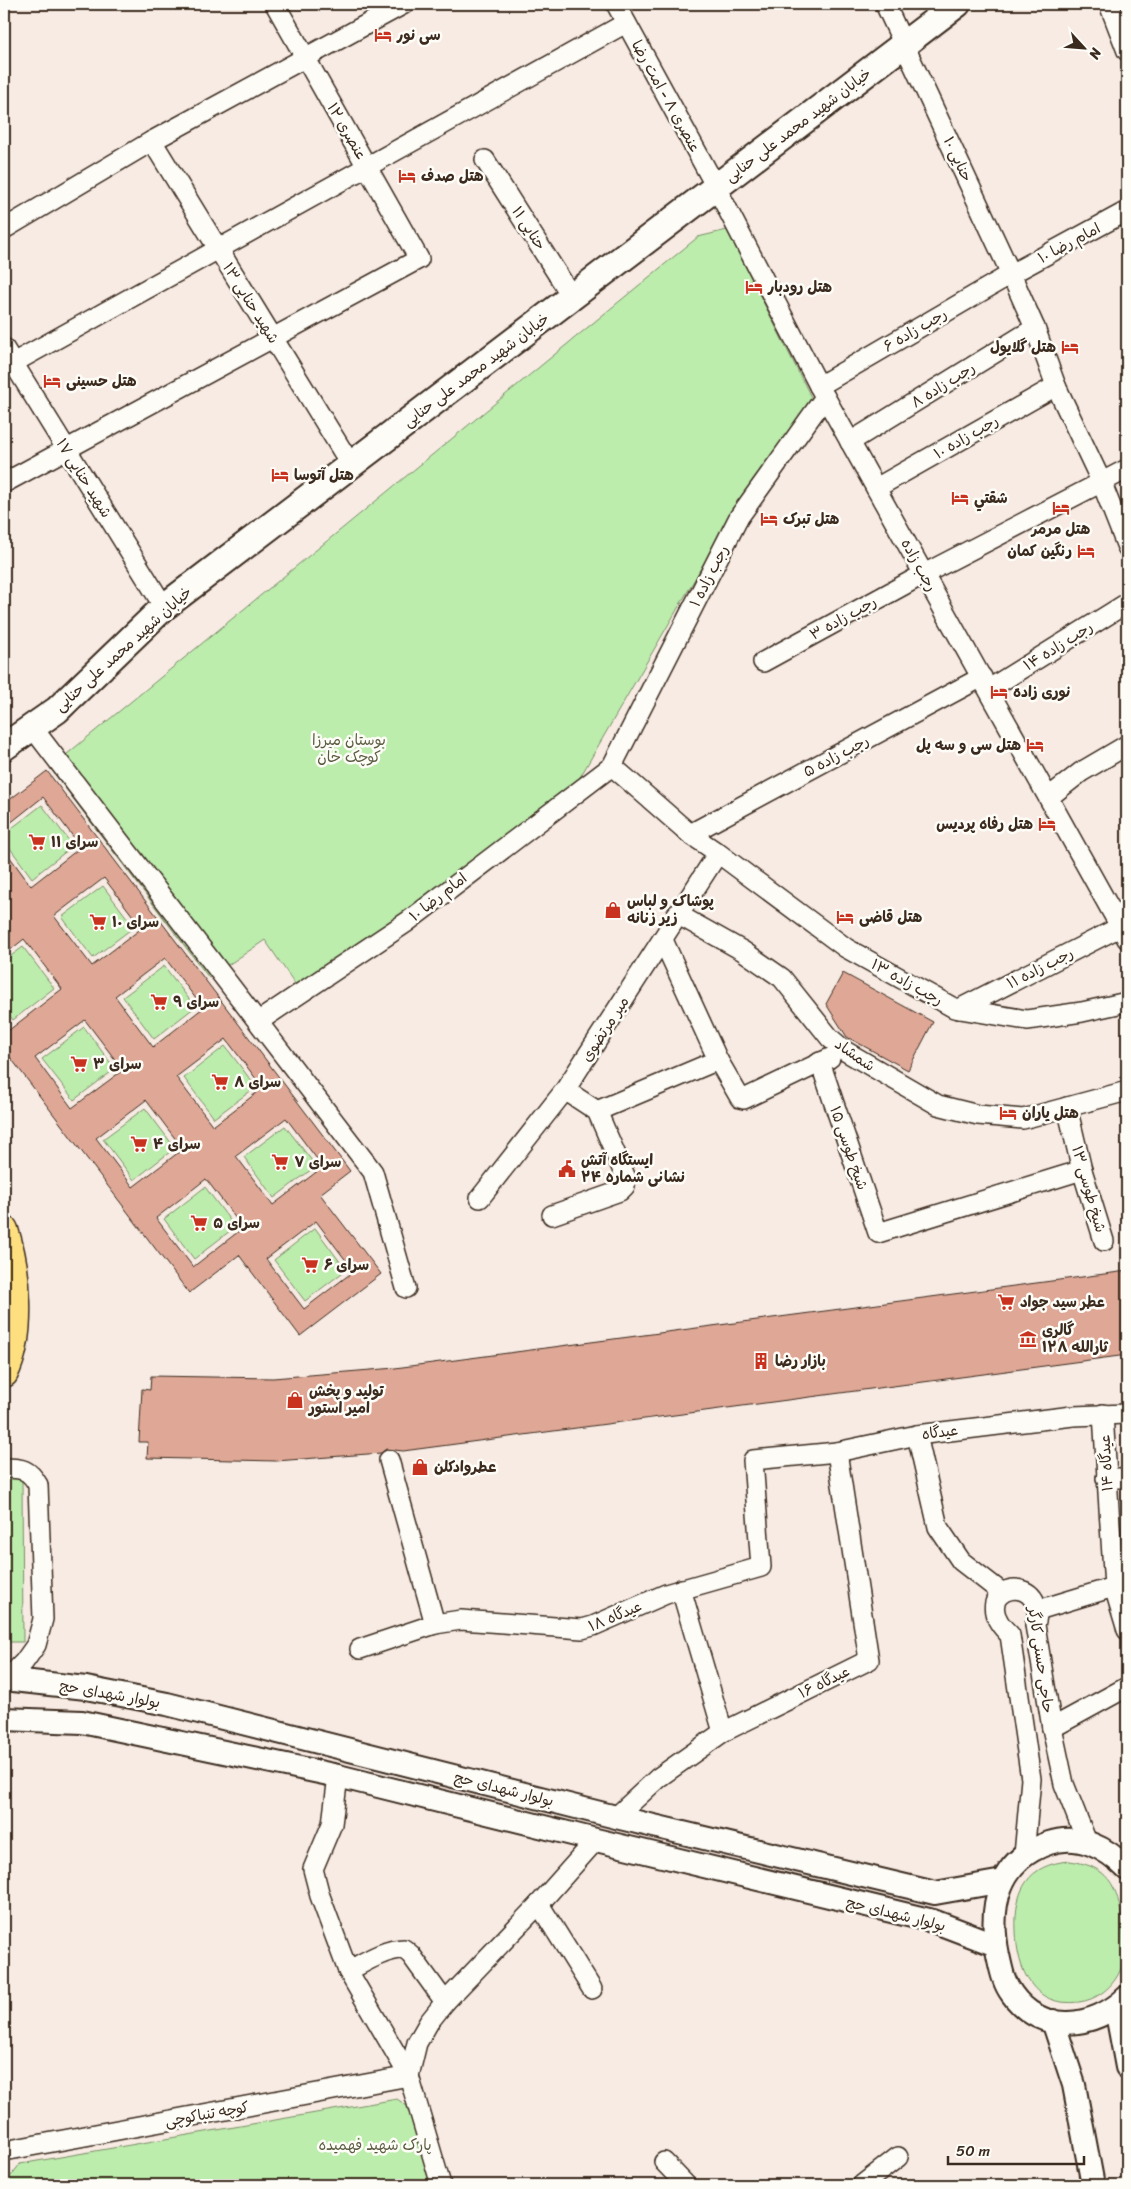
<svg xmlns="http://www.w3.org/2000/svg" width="1131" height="2189" font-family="Sriracha,'Playpen Sans Arabic',sans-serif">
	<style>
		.green { fill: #bcedad; stroke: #7c8c66 }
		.building { fill: #dfa896; stroke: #3b2a1e; fill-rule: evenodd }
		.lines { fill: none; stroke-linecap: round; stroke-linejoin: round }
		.minor-casing { stroke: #3b2a1e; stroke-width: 22 }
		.tertiary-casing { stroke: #3b2a1e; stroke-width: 26 }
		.secondary-casing { stroke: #3b2a1e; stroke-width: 30 }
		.primary-casing { stroke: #3b2a1e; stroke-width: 31 }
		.minor { stroke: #fdfcf7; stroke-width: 19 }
		.tertiary { stroke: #fdfcf7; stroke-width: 22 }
		.secondary { stroke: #fdfcf7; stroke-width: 26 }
		.primary { stroke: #fedf80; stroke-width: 28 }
		.labels { text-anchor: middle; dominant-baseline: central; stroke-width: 5; stroke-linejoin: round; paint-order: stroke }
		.poi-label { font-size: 15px; font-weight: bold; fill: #3b2a1e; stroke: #fdfcf7; text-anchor: start }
		.street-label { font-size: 15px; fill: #3b2a1e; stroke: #fdfcf7 }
		.park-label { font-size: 15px; fill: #5b5b42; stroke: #fdfcf7 }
	</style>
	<rect width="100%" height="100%" fill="#f7ebe4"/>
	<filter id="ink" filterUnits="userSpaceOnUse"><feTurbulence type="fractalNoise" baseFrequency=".02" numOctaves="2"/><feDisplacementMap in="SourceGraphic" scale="10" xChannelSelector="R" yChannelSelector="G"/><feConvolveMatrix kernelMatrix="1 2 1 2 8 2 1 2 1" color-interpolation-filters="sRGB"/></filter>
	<g filter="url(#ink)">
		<g class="green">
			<polygon points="727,230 812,399 733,513 579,779 454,888 306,1000 265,940 209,978 50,768 698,237"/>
			<polygon points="42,805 73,846 32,878 4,840 4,834"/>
			<polygon points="103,886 134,927 93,958 62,917"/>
			<polygon points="23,947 54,988 13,1020 4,1008 4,961"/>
			<polygon points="164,966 195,1007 154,1039 123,997"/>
			<polygon points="84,1027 115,1069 74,1100 42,1059"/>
			<polygon points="225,1046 256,1087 214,1118 184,1078"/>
			<polygon points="145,1108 175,1148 134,1180 103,1139"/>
			<polygon points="285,1126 316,1166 274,1198 244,1157"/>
			<polygon points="205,1187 235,1227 194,1259 164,1219"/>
			<polygon points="315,1228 346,1270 305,1301 274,1260"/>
			<polygon points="4,1478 22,1478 23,1642 4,1642"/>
			<path d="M1070 1861C1114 1867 1119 1892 1123 1931 1124 1946 1126 1961 1118 1975 1110 1989 1096 2000 1079 2002 1033 2008 1017 1970 1016 1931 1014 1891 1027 1864 1070 1861Z"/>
			<polygon points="397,2099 410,2108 430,2185 4,2185 20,2164"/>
		</g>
		<g class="building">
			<path d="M47 771 350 1171 320 1194 381 1274 300 1336 239 1255 189 1293 4 1049V1034L62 989 24 939 4 955V849L31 886 81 847 43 797 4 828V804ZM104 878 142 928 92 966 54 916ZM165 958 203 1008 153 1047 115 996ZM85 1020 123 1070 72 1108 35 1058ZM226 1039 263 1088 213 1126 176 1077ZM146 1100 183 1149 133 1187 96 1138ZM286 1118 323 1167 273 1205 236 1156ZM206 1179 243 1228 193 1267 156 1218ZM316 1221 354 1271 304 1309 266 1259Z"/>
			<polygon points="843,973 933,1022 908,1070 847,1037 826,1004"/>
			<polygon points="1127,1271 1127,1355 403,1451 386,1449 381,1453 276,1461 147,1458 148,1442 139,1442 142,1389 150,1390 151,1376 273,1378 395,1368"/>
		</g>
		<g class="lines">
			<g class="minor-casing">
				<g id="minor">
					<polyline points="616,4 716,187 819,386 1127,939"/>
					<polyline points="885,4 1011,274 1035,328 1056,386 1101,481 1127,547"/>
					<polyline points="1109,4 1127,51"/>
					<polyline points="152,141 351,465"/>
					<polyline points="485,160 572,297"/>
					<polyline points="4,229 152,141 404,4"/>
					<polyline points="4,348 164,607"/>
					<polyline points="4,368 626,23"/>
					<polyline points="819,386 1011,274 1127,211"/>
					<polyline points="850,442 1035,328"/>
					<polyline points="4,483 419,259 275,4"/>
					<polyline points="876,488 1056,386"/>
					<polyline points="763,662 924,574 1127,469"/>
					<polyline points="989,689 1127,603"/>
					<polyline points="32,727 373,1172 406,1288"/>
					<polyline points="612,766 690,834 718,853 846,948 954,1008 1027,1020 1082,1012 1127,1002"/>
					<polyline points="1049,797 1081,772 1127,745"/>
					<polyline points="690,834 982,677"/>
					<polyline points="677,914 743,951 782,978 830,1038 845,1051 938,1105 978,1115 1023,1119 1127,1091"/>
					<polyline points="663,940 718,1060 740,1098 744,1099 830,1058"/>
					<polyline points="959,1009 1120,927"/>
					<polyline points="259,1021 407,922 612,766 739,517 825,397"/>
					<polyline points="820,1062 878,1233 1082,1170"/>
					<polyline points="1067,1107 1082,1170 1104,1241"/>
					<polyline points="597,1111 718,1060"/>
					<polyline points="480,1198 565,1090 718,853"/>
					<polyline points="552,1215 620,1191 625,1186 626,1178 597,1111 565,1090"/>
					<polyline points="1103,1414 1114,1587 1127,1630"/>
					<polyline points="917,1435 938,1527 961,1561 1001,1592"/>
					<polyline points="389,1460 435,1624"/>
					<path d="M4 1468C22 1468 29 1469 38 1485L43 1619 36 1645 24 1662 6 1680"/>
					<polyline points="1106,1478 1127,1478"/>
					<polyline points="681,1589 723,1732"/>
					<polyline points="1038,1610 1114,1587"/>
					<polyline points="360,1649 435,1624 461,1620 582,1629 593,1626 666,1594 761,1567 753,1460 837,1452 917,1435 1073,1416 1127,1414"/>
					<polyline points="1052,1728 1127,1687"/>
					<path d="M338 1776 332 1824 313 1869 320 1896 348 1971C365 1962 385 1949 404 1949L411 1955 445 2002"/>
					<polyline points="616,1817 658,1778 723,1732 869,1660 837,1452"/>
					<path d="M1024 1855 1031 1779 1010 1635C965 1593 1031 1570 1037 1610 1038 1614 1036 1621 1035 1625L1052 1728 1064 1784 1087 1842"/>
					<polyline points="539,1904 592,1989"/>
					<polyline points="348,1971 409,2076 441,2185"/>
					<polyline points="409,2076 417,2043 429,2022 445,2002 539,1904 596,1840"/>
					<polyline points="4,2151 409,2076"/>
					<polyline points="664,2162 686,2185"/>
					<polyline points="862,2185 898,2157"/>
				</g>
			</g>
			<g class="tertiary-casing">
				<g id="tertiary">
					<polyline points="4,1679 86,1688 167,1704 616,1817 935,1893 1003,1881"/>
					<polyline points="4,1719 82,1722 338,1776 596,1840 933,1921 996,1945"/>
					<path d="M1127 1869C1107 1848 1079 1833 1049 1843 998 1860 988 1906 998 1955 1001 1968 1003 1982 1012 1994 1041 2035 1094 2029 1127 1997"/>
					<polyline points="1116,2008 1127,2067"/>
					<polyline points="1053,2021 1074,2085 1093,2185"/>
				</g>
			</g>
			<g class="secondary-casing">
				<polyline id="secondary" points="4,747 57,710 164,607 957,4"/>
			</g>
			<g class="primary-casing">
				<path id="primary" d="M4 1230C17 1270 23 1335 4 1373"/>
			</g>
			<use href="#minor" class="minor"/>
			<use href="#tertiary" class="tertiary"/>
			<use href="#secondary" class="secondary"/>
			<use href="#primary" class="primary"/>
		</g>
	</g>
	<defs>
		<g id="hotel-bare" transform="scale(1.35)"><path d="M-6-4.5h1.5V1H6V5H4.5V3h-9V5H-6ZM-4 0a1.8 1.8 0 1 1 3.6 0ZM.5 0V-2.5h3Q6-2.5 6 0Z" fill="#c8321e" stroke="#fdfcf7" stroke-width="2.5" paint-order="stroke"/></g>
		<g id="supermarket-bare" transform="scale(1.35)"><path d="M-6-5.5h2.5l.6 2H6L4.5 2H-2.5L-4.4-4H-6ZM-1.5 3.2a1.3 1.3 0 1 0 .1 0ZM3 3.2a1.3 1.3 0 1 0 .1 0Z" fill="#c8321e" stroke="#fdfcf7" stroke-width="2.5" paint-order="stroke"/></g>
		<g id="shop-bare" transform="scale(1.35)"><path d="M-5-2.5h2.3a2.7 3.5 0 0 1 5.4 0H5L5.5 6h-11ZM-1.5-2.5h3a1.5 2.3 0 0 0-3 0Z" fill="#c8321e" stroke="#fdfcf7" stroke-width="2.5" paint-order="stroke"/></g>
		<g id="civic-bare" transform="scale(1.35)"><path d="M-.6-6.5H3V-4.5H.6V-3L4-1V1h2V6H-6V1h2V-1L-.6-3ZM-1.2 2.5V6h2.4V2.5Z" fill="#c8321e" stroke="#fdfcf7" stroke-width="2.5" paint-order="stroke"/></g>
		<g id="museum-bare" transform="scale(1.35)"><path d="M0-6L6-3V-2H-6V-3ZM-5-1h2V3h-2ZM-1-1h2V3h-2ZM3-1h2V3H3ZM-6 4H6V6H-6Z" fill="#c8321e" stroke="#fdfcf7" stroke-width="2.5" paint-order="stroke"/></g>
		<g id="building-bare" transform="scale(1.35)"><path d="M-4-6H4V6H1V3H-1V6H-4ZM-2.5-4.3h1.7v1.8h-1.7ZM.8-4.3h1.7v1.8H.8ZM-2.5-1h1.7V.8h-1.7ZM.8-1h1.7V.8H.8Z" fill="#c8321e" stroke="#fdfcf7" stroke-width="2.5" paint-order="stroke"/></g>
	</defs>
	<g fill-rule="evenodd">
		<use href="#hotel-bare" x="383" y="35"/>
		<use href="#hotel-bare" x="407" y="176"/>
		<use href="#hotel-bare" x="754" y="287"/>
		<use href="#hotel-bare" x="1070" y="347"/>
		<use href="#hotel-bare" x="52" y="381"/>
		<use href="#hotel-bare" x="280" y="475"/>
		<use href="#hotel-bare" x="960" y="498"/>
		<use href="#hotel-bare" x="1061" y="508"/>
		<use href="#hotel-bare" x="769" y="519"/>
		<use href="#hotel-bare" x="1086" y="551"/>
		<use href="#hotel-bare" x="999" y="692"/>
		<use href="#hotel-bare" x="1035" y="745"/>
		<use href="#hotel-bare" x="1047" y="824"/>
		<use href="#supermarket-bare" x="37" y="842"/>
		<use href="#shop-bare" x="613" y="910"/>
		<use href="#hotel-bare" x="845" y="917"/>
		<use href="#supermarket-bare" x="98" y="922"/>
		<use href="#supermarket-bare" x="159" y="1002"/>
		<use href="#supermarket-bare" x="79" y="1064"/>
		<use href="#supermarket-bare" x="220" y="1082"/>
		<use href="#hotel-bare" x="1008" y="1113"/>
		<use href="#supermarket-bare" x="139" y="1144"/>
		<use href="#supermarket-bare" x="280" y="1162"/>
		<use href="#civic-bare" x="567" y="1169"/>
		<use href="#supermarket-bare" x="199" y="1223"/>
		<use href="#supermarket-bare" x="310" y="1265"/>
		<use href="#supermarket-bare" x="1006" y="1302"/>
		<use href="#museum-bare" x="1028" y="1339"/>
		<use href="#building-bare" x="761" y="1361"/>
		<use href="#shop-bare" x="295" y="1400"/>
		<use href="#shop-bare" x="420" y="1467"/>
	</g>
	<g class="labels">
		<g class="poi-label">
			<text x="397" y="35">سی نور</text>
			<text x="421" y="176">هتل صدف</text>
			<text x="768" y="287">هتل رودبار</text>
			<text x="1056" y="347" text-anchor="end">هتل گلایول</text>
			<text x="66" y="381">هتل حسینی</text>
			<text x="294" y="475">هتل آتوسا</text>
			<text x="974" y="498">شقتي</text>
			<text x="783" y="519">هتل تبرک</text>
			<text x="1061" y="529" text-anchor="middle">هتل مرمر</text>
			<text x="1072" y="551" text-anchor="end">رنگین کمان</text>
			<text x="1013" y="692">نورى زاده</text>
			<text x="1021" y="745" text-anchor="end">هتل سی و سه پل</text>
			<text x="1033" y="824" text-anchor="end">هتل رفاه پردیس</text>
			<text x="51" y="842">سرای ۱۱</text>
			<text x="627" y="901">پوشاک و لباس<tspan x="627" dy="17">زیر زنانه</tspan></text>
			<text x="859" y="917">هتل قاضی</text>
			<text x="112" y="922">سرای ۱۰</text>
			<text x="173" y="1002">سرای ۹</text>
			<text x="93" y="1064">سرای ۳</text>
			<text x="234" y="1082">سرای ۸</text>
			<text x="1022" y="1113">هتل یاران</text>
			<text x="153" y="1144">سرای ۴</text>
			<text x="581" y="1160">ایستگاه آتش<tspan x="581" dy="17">نشانی شماره ۲۴</tspan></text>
			<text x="294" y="1162">سرای ۷</text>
			<text x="213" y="1223">سرای ۵</text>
			<text x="324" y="1265">سرای ۶</text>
			<text x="1020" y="1302">عطر سید جواد</text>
			<text x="1042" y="1330">گالری<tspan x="1042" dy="17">ثارالله ۱۲۸</tspan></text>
			<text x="775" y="1361">بازار رضا</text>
			<text x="309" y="1391">تولید و پخش<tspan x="309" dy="17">امیر استور</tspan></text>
			<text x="434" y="1467">عطروادکلن</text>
		</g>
		<g class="street-label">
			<text transform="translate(666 96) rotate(61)">عنصری ۸ - امت رضا</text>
			<text transform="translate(798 125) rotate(-37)">خیابان شهید محمد علی حنایی</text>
			<text transform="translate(347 131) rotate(60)">عنصری ۱۲</text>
			<text transform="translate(958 159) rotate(65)">حنایی ۱۰</text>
			<text transform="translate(529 228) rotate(57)">حنایی ۱۱</text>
			<text transform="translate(1069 243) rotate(-28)">امام رضا ۱۰</text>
			<text transform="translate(251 303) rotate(58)">شهید حنایی ۱۳</text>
			<text transform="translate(915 330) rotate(-30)">رجب زاده ۶</text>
			<text transform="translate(476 370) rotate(-37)">خیابان شهید محمد علی حنایی</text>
			<text transform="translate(943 385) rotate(-32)">رجب زاده ۸</text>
			<text transform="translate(966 437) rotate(-30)">رجب زاده ۱۰</text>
			<text transform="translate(84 478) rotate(58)">شهید حنایی ۱۷</text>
			<text transform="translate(919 565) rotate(61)">رجب زاده</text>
			<text transform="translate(709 576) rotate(-63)">رجب زاده ۱</text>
			<text transform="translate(843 618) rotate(-29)">رجب زاده ۳</text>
			<text transform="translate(1058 646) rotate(-32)">رجب زاده ۱۴</text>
			<text transform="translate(123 649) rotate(-42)">خیابان شهید محمد علی حنایی</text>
			<text transform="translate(836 756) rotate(-28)">رجب زاده ۵</text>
			<text transform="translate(438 897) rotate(-38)">امام رضا ۱۰</text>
			<text transform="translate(1040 968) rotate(-27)">رجب زاده ۱۱</text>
			<text transform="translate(907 982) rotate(29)">رجب زاده ۱۳</text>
			<text transform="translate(605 1029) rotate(-57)">میر مرتضوی</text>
			<text transform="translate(855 1055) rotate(35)">شمشاد</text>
			<text transform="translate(849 1148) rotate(71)">۱۵ شیخ طوسی</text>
			<text transform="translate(1089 1189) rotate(74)">شیخ طوسی ۱۳</text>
			<text transform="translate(940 1432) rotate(-7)">عیدگاه</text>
			<text transform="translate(1106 1463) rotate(-93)">عیدگاه ۱۴</text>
			<text transform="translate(615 1616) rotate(-23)">عیدگاه ۱۸</text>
			<text transform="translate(1041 1660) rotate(82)">حاجی حسنی کارگر</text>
			<text transform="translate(824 1682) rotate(-26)">عیدگاه ۱۶</text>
			<text transform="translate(110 1694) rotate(10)">بولوار شهدای حج</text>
			<text transform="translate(504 1789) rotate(14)">بولوار شهدای حج</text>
			<text transform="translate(896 1914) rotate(14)">بولوار شهدای حج</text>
			<text transform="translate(207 2114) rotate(-10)">کوچه تنباکوچی</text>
		</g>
		<g class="park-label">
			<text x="349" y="740">بوستان میرزا<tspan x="349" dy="17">کوچک خان</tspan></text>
			<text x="375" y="2145">پارک شهید فهمیده</text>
		</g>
	</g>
	<rect width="1131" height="2189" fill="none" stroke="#fdfcf7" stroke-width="20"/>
	<rect x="10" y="10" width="1111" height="2169" fill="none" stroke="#3b2a1e" stroke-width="2" filter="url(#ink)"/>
	<g transform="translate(1084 48) rotate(116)" stroke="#fdfcf7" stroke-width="4" paint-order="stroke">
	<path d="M0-4L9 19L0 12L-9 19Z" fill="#3b2a1e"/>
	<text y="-8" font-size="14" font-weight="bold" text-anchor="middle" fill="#3b2a1e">N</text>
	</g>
	<path d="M948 2156v8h136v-8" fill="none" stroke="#3b2a1e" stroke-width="2.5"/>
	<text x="956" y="2156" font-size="15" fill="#3b2a1e" stroke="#fdfcf7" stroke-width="4" paint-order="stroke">50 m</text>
</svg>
